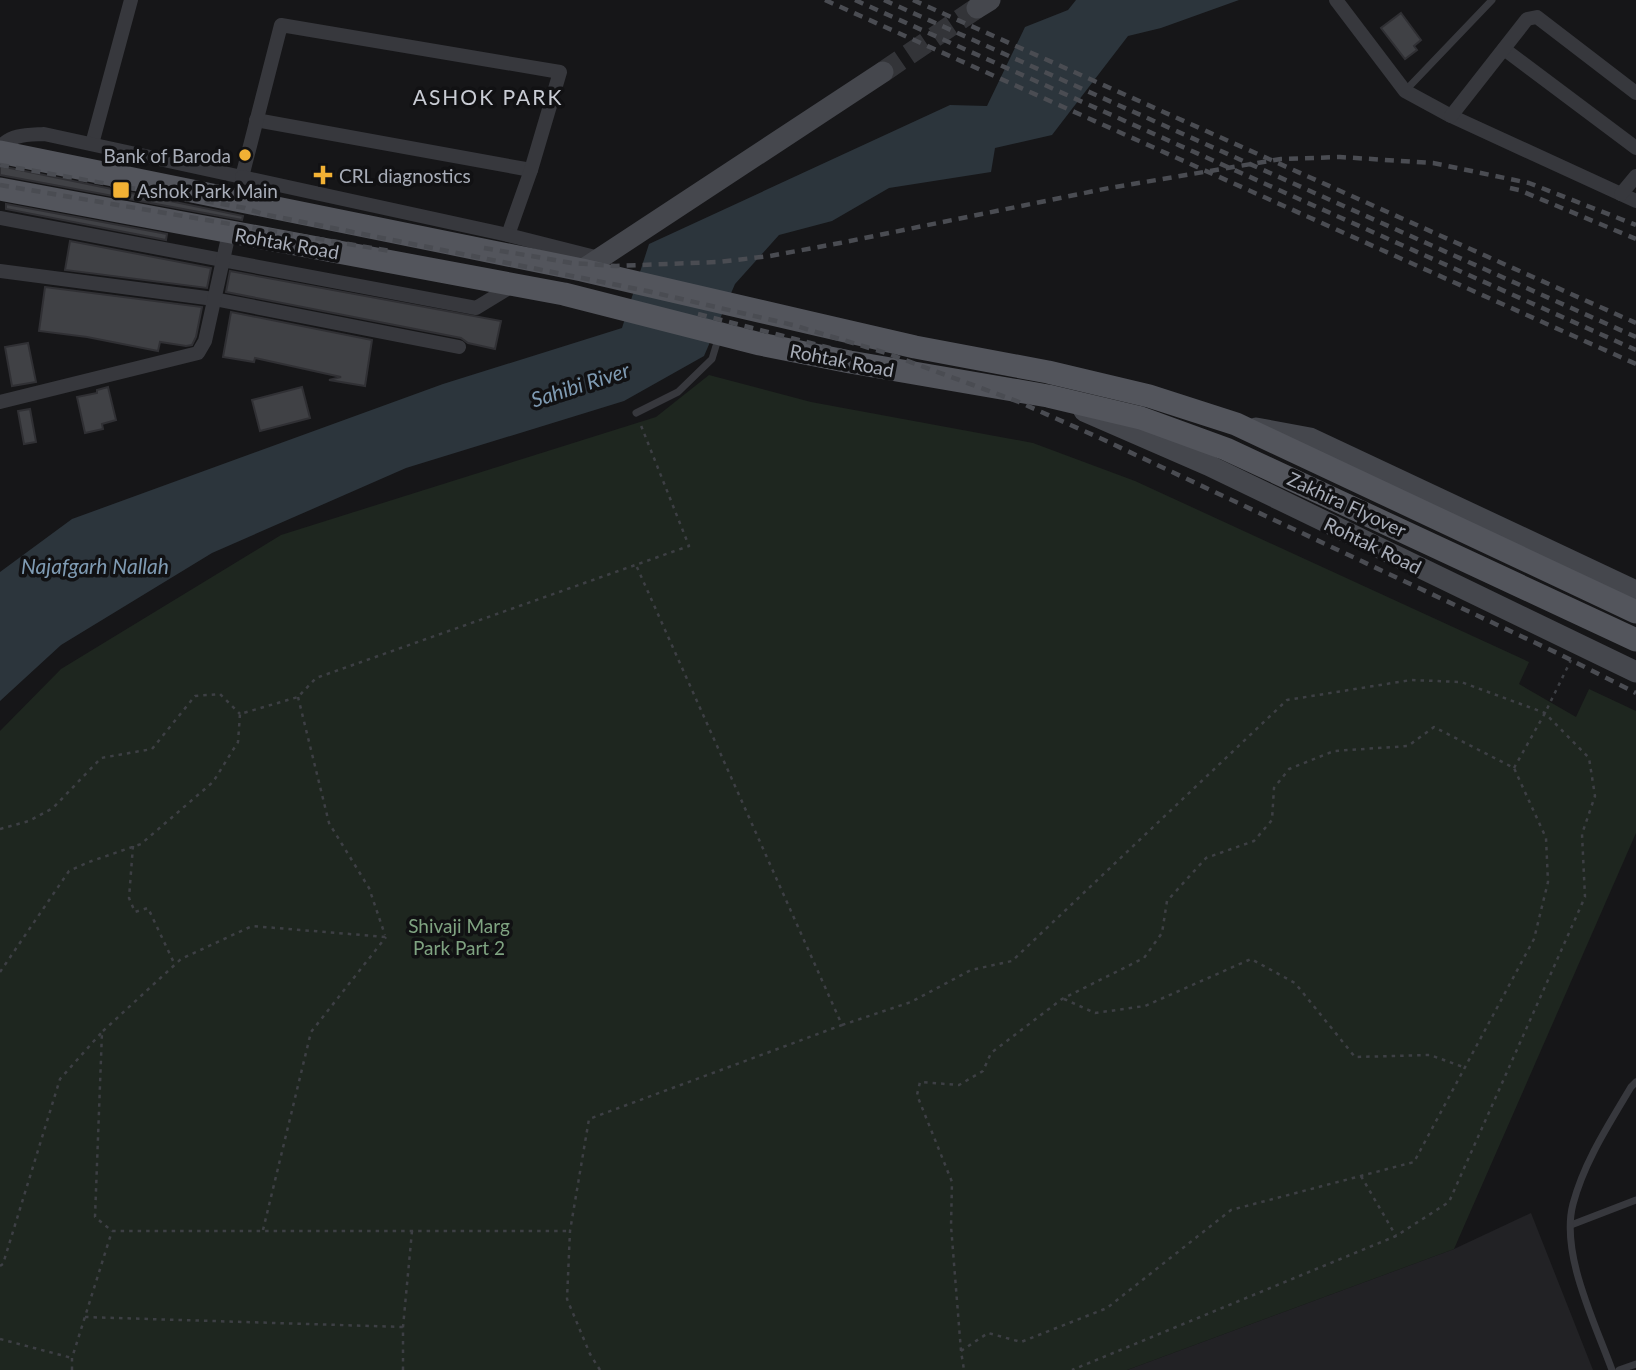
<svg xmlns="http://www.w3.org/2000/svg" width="1636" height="1370" font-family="Lato,sans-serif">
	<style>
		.built { fill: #222225 }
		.green { fill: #1e261f }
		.water { fill: #2c353c }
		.building { fill: #404145; stroke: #303034; stroke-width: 2 }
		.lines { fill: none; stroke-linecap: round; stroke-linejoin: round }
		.secondary-tunnel { stroke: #333438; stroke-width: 21; stroke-dasharray: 21 10; stroke-linecap: butt }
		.path { stroke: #3d3f44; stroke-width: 2.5; stroke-dasharray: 3.5 5; stroke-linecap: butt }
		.lane { stroke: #37383d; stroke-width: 7 }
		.street { stroke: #37383d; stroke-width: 14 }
		.secondary { stroke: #45474d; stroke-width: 21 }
		.primary { stroke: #53555c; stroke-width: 23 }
		.rail { stroke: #4a4c52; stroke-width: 4.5; stroke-dasharray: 9 7; stroke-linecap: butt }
		.poi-dot { fill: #f2b134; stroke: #111113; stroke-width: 2.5 }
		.labels { text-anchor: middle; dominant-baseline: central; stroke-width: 7; stroke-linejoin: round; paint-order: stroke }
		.poi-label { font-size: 19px; fill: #a8adb8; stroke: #111113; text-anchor: start }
		.street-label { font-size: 19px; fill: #a8adb8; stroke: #111113 }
		.park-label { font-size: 19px; fill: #7fa381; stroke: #111113 }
		.neighbourhood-label { font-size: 21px; letter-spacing: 2px; fill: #c9ccd4; stroke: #111113 }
		.water-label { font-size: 21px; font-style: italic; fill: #7f9bb3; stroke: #111113 }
	</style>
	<rect width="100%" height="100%" fill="#161618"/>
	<polygon class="built" points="1531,1213 1593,1370 1127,1370 1454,1249"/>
	<polygon class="green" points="709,375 811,402 1033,443 1135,481 1529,662 1519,684 1576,717 1589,689 1636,711 1636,833 1454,1249 1127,1370 0,1370 0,731 61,669 281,535 656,417"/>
	<polygon class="water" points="1076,0 1239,0 1161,28 1128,36 1052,135 995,148 991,172 889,188 832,221 779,235 735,284 704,356 624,401 406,468 212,553 61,645 0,701 0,572 72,519 443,384 622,328 649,244 950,105 987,106 1025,27 1068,10"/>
	<g class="building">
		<polygon points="1401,13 1421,40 1414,46 1417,50 1405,59 1381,28"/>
		<polygon points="0,166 243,216 242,220 0,175"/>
		<polygon points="6,204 167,234 166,240 6,209"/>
		<polygon points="70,241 211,268 207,288 65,270"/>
		<polygon points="230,271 501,321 495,349 468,343 461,338 226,292"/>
		<polygon points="45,287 202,307 196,337 192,345 186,346 160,342 158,351 87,337 39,331"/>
		<polygon points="231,312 372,340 365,386 329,380 341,377 255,358 254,362 223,357"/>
		<polygon points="28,343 36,382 12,386 5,347"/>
		<polygon points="108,387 116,420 102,424 103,429 85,433 77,397 97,393 97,390"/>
		<polygon points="302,387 310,418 260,431 252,400"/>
		<polygon points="30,409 36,442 24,444 18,411"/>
	</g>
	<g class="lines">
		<polyline class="secondary-tunnel" points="883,72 977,8"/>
		<g class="path">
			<polyline points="298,697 329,823 369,888 385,935"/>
			<polyline points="1514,768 1545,713 1571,660"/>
			<polyline points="0,829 29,821 53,808 101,758 152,749 195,696 220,694 240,714"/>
			<polyline points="133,846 129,898 135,912 148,908 175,965"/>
			<polyline points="0,972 69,871 89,862 141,844 213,782 238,742 240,714 298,697 316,678 689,546 640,423"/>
			<polyline points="1064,999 1095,1013 1145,1006 1251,959 1295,983 1355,1057 1430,1055 1466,1068"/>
			<polyline points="842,1025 911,1002 971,970 1012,961 1287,700 1411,680 1461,682 1545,713 1589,758 1595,796 1582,834 1585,897 1449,1202 1396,1236 1072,1370"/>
			<polyline points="103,1031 181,959 252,926 386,937"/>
			<polyline points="1361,1176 1396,1236"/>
			<polyline points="263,1230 311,1032 386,937"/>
			<polyline points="0,1266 3,1264 60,1079 102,1032 95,1217 112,1231 570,1231"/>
			<polyline points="85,1317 403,1327"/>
			<polyline points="0,1339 72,1358"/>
			<polyline points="961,1351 988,1333 1021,1342 1107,1308 1231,1210 1414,1162 1534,939 1548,882 1546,838 1514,768 1434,727 1408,746 1334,751 1289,769 1274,788 1272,820 1254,841 1206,858 1167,901 1162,933 1144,958 1062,999 991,1053 983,1071 959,1085 920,1082 917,1095 952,1182 951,1226 961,1351 964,1370"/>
			<polyline points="72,1370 72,1358 112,1231"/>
			<polyline points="403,1370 403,1327 412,1231"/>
			<polyline points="600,1370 590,1354 567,1299 570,1231 589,1119 842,1025 636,565"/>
		</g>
		<g class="lane">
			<polyline points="1405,91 1492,0"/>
			<polyline points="636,413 678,392 712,359 719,336"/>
			<polyline points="1571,1225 1636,1200"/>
			<path d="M1612 1370C1595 1323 1560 1253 1573 1204 1584 1162 1609 1124 1631 1087L1636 1082"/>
			<polyline points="1619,1370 1636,1364"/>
		</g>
		<g class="street">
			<polyline points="1336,0 1405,91 1451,116 1636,201"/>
			<polyline points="1504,49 1636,148"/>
			<polyline points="1451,116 1527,19 1537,17 1636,93"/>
			<polyline points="256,120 531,170"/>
			<polyline points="92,144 131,0"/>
			<path d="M0 147C12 134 27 135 44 134L242 177 281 25 560 72 531 170 508 235"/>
			<polyline points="242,177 508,235 599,258"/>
			<polyline points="1621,194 1636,176"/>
			<polyline points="0,218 476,308 514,285"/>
			<polyline points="0,271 214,299 459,347"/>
			<polyline points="0,402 198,353 205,341 229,233"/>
		</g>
		<g class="secondary">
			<polyline points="977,8 990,0"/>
			<polyline points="582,270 883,72"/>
			<polyline points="1084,411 1208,465 1636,672"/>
			<polyline points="1256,428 1310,438 1636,591"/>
		</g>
		<g class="primary">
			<polyline points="0,152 582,270 811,323 915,347 1048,372 1149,396 1236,424 1636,612"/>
			<polyline points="0,189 564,294 760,344 850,362 1048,396 1141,418 1226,449 1636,640"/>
		</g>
		<g class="rail">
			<polyline points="825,0 1636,364"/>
			<polyline points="855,0 1636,350"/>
			<polyline points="884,0 1636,337"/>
			<polyline points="913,0 1636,323"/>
			<polyline points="0,165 245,208 263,214 647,291 793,325 886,353 1019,402 1102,439 1557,653 1636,693"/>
			<polyline points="0,185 390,251"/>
			<polyline points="1510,188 1519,190 1636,239"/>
			<polyline points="484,248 572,263 616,266 718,262 770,256 840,243 1109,188 1281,159 1340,157 1433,163 1529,183 1636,225"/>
			<polyline points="698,314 861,356"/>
		</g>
	</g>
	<g class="poi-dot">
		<circle cx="245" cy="155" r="7"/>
		<path d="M319.5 164.5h7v7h7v7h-7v7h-7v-7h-7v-7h7z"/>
		<rect x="112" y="181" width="18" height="18" rx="3.5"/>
	</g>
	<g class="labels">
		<g class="poi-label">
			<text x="231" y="155" text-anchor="end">Bank of Baroda</text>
			<text x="339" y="175">CRL diagnostics</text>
			<text x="137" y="190">Ashok Park Main</text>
		</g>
		<g class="street-label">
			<text transform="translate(287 243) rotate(10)">Rohtak Road</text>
			<text transform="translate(842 360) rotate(11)">Rohtak Road</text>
			<text transform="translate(1347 504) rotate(25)">Zakhira Flyover</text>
			<text transform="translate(1373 545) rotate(26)">Rohtak Road</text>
		</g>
		<g class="park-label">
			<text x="459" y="925">Shivaji Marg<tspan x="459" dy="22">Park Part 2</tspan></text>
		</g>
		<g class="neighbourhood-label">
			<text x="488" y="96">ASHOK PARK</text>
		</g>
		<g class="water-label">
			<text transform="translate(580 384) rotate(-18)">Sahibi River</text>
			<text x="95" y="565">Najafgarh Nallah</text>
		</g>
	</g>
</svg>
